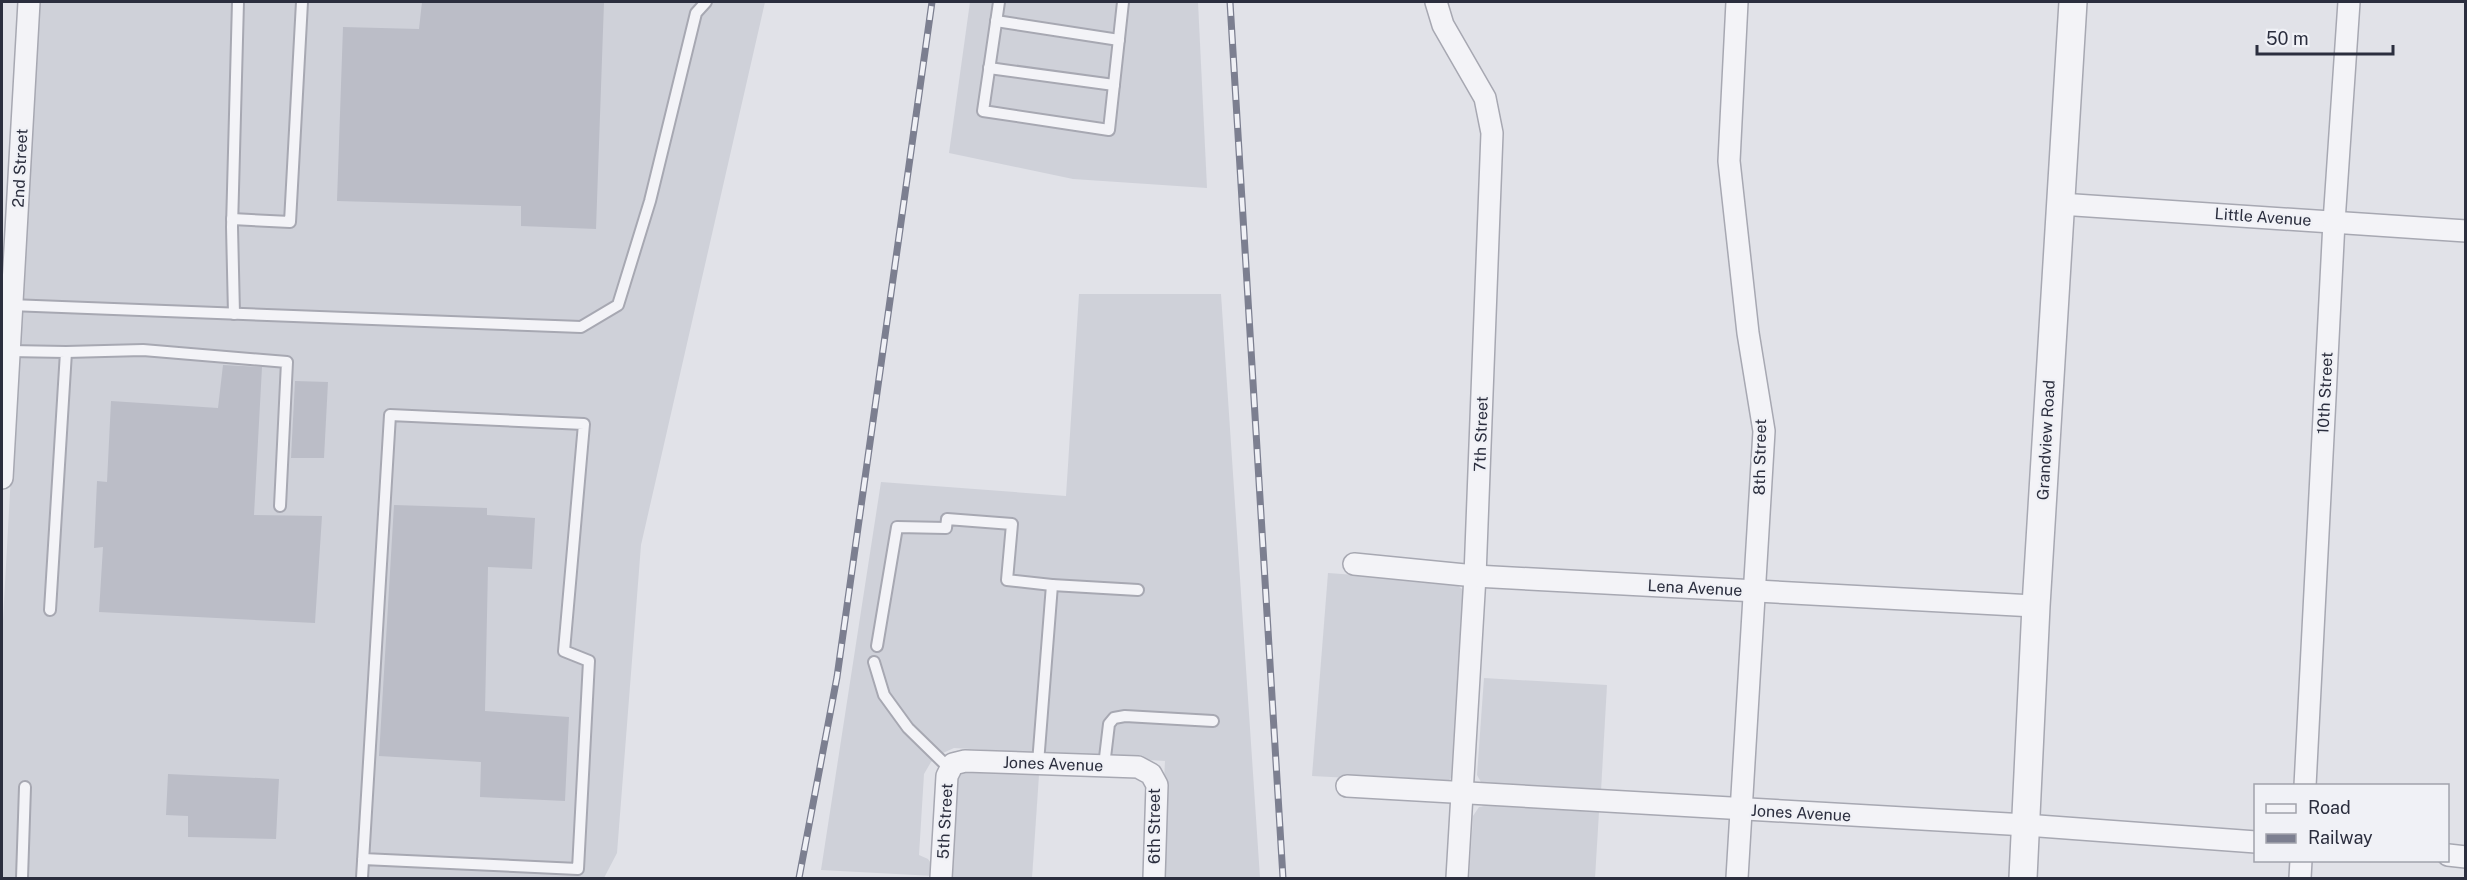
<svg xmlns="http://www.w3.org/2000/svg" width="2467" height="880" font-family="'Public Sans',sans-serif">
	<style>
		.built { fill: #cfd1d9 }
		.building { fill: #bbbdc7 }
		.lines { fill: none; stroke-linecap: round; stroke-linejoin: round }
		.service-casing { stroke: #a7a8b2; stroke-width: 14 }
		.minor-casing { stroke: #a7a8b2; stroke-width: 24 }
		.tertiary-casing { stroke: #a7a8b2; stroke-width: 30 }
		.service { stroke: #f3f3f7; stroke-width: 10 }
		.minor { stroke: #f3f3f7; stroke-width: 21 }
		.tertiary { stroke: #f3f3f7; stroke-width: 27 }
		.rail-casing { stroke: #7c7f90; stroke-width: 7 }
		.rail { stroke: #f0f1f6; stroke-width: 4.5; stroke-dasharray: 14; stroke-linecap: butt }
		.labels { text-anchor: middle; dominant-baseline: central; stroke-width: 4.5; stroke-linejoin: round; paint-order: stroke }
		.street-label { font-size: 16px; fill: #2b2e3e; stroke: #f0f1f6 }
	</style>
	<rect width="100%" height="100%" fill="#e1e2e8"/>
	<g class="built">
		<polygon points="37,2 765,2 641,545 617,853 604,878 2,878 2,638"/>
		<polygon points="970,2 1198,2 1207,188 1073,179 949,153"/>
		<polygon points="1079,294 1221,294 1260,878 1159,878 1165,761 954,748 943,753 931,762 924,774 919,855 928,859 933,866 934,876 821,870 881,482 1066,496"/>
		<polygon points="1328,573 1453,582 1462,589 1464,599 1454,774 1447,783 1312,776"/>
		<polygon points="1484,678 1607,685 1601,791 1482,784 1477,775"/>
		<polygon points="968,769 1039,775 1032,878 948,878 953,777"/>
		<polygon points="1489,805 1599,812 1595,878 1469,878 1473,816 1479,807"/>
	</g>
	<g class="building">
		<polygon points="422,2 604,2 596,229 521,226 521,206 337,201 343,27 419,29"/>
		<polygon points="223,365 262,367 254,515 322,516 315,623 99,612 103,547 94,548 97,481 107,482 111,401 218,408"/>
		<polygon points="295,381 328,382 324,458 291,458"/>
		<polygon points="394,505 487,508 487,515 535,518 532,569 488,567 485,711 569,717 565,801 480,797 481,762 379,756"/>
		<polygon points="168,774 279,779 276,839 188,837 188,816 166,815"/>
	</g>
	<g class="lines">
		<g class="service-casing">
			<g id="service">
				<polyline points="999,2 983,111 1109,130 1123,2"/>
				<polyline points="996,21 1119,40"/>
				<polyline points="989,68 1114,85"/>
				<polyline points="232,219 290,222 302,2"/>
				<polyline points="10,305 581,327 618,305 650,201 696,13 706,2"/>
				<polyline points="234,314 232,227 238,2"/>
				<polyline points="9,351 66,352 50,610"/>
				<polyline points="66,352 143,350 287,362 280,506"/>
				<polyline points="1052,585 1138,590"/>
				<polyline points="877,646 897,527 946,528 947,519 1012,524 1007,580 1052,585 1038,763"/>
				<polyline points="874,662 884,695 908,728 950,769"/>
				<polyline points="1104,766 1109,724 1114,718 1125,716 1213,721"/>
				<polyline points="22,878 25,787"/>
				<polyline points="362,878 390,415 584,424 564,651 589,661 578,869 363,859"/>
			</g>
		</g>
		<g class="minor-casing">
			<g id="minor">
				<polyline points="1436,2 1443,25 1485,98 1492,133 1475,576 1457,878"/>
				<polyline points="1737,2 1729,161 1748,333 1764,431 1737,878"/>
				<polyline points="2060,204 2466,231"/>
				<polyline points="2,478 29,2"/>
				<polyline points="1354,564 1475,576 2036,606"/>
				<polyline points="1347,786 2026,825 2256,842"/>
				<polyline points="2305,786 2334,222 2349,2"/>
				<polyline points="2448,855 2466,857"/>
				<polyline points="941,878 947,776 953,764 965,761 1138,767 1151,774 1157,785 1154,878"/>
				<polyline points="2300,878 2301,860"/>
			</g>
		</g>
		<g class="tertiary-casing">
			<polyline id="tertiary" points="2023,878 2036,606 2073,2"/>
		</g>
		<use href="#service" class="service"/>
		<use href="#minor" class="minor"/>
		<use href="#tertiary" class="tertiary"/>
		<g class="rail-casing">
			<g id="rail">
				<polyline points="1230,2 1283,878"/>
				<polyline points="799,878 837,677 932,2"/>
			</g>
		</g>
		<use href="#rail" class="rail"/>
	</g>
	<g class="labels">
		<g class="street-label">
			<text transform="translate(20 168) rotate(-87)">2nd Street</text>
			<text transform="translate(2263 217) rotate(4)">Little Avenue</text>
			<text transform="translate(2325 393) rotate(-87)">10th Street</text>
			<text transform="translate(1481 434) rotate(-88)">7th Street</text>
			<text transform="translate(2046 440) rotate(-87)">Grandview Road</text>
			<text transform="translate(1760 457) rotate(-89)">8th Street</text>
			<text transform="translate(1695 588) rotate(3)">Lena Avenue</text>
			<text transform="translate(1053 764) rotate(2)">Jones Avenue</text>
			<text transform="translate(1801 813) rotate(3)">Jones Avenue</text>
			<text transform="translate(945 821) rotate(-87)">5th Street</text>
			<text transform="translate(1154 826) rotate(-90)">6th Street</text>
		</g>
	</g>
	<rect width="2467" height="880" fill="none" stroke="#2b2e3e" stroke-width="6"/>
	<rect x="2254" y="784" width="195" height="78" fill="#f0f1f6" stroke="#a1a3ac" stroke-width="1.5"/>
	<rect x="2266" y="804" width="30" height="9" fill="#f3f3f7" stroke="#a1a3ac" stroke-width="1.5"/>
	<text x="2308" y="814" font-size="18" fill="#2b2e3e">Road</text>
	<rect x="2266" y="834" width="30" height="9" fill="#7c7f90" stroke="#a1a3ac" stroke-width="1.5"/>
	<text x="2308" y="844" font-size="18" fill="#2b2e3e">Railway</text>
	<path d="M2257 45v9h136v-9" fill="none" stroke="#2b2e3e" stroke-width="3"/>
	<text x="2266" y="45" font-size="18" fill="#2b2e3e" stroke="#f0f1f6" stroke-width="4.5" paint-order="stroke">50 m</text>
</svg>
